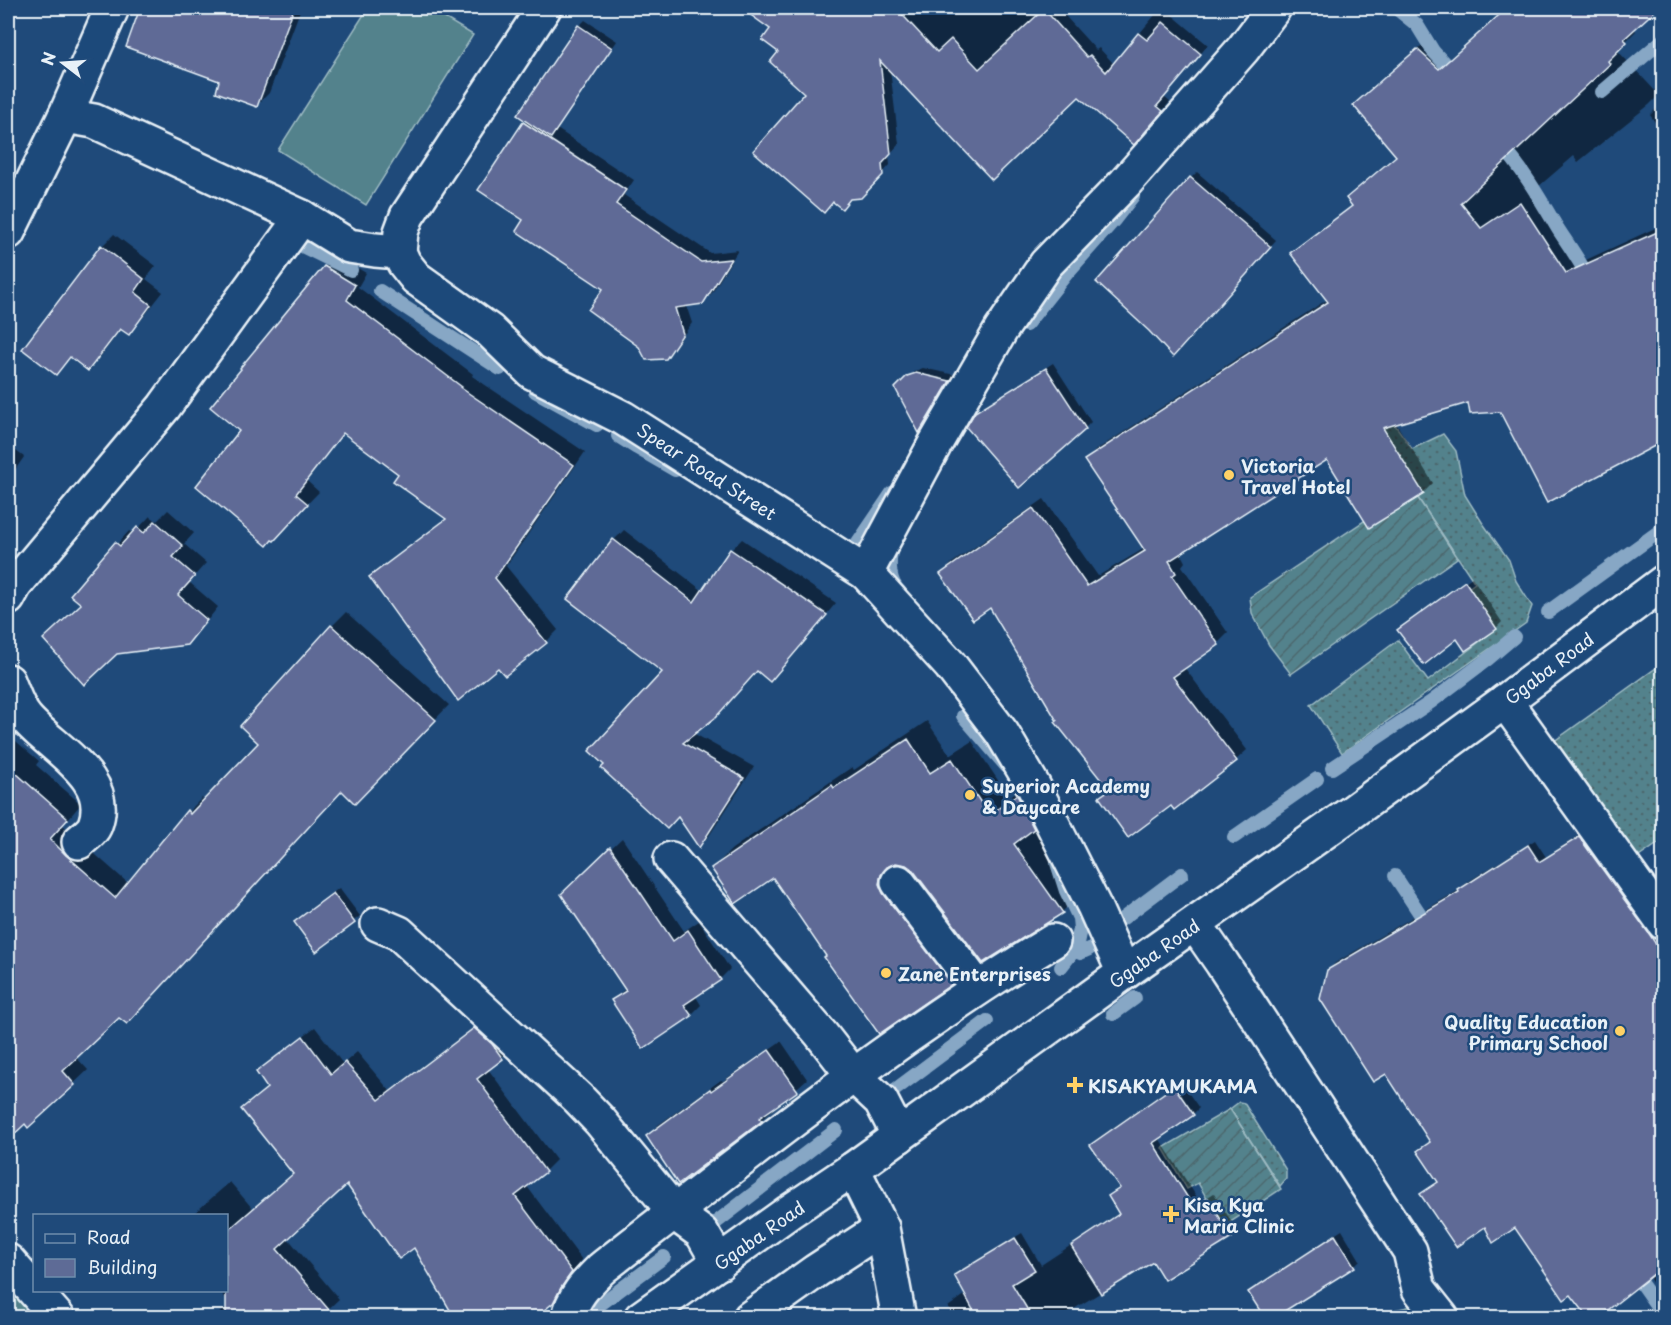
<svg xmlns="http://www.w3.org/2000/svg" width="1671" height="1325" font-family="'Playpen Sans',sans-serif">
	<style>
		.grass { fill: url(#grass-dots); stroke: #9dbac2; stroke-width: 1.5 }
		.garden { fill: url(#garden-furrows); stroke: #9dbac2; stroke-width: 1.5 }
		.pitch { fill: #52828c; stroke: #9dbac2; stroke-width: 1.5 }
		.shadow { fill: #0007 }
		.lines { fill: none; stroke-linecap: round; stroke-linejoin: round }
		.stream { stroke: #87a7c5; stroke-width: 14 }
		.building { fill: #5e6b96; stroke: #e8f1f8; stroke-width: 1.5 }
		.minor-casing { stroke: #e8f1f8; stroke-width: 38 }
		.minor { stroke: #1f4a7a; stroke-width: 33 }
		.poi-dot { fill: #ffd166; stroke: #1f4a7a; stroke-width: 2 }
		.labels { text-anchor: middle; dominant-baseline: central; stroke-width: 5; stroke-linejoin: round; paint-order: stroke }
		.poi-label { font-size: 18px; font-weight: bold; fill: #e8f1f8; stroke: #1f4a7a; text-anchor: start }
		.street-label { font-size: 18px; fill: #e8f1f8; stroke: #1f4a7a }
	</style>
	<defs>
		<pattern id="grass-dots" width="8" height="8" patternUnits="userSpaceOnUse" patternTransform="scale(1.5)"><rect width="8" height="8" fill="#52828c"/><path d="M2 2h.1M6 6h.1" fill="none" stroke="#4d686e" stroke-width="1.8" stroke-linecap="round"/></pattern>
		<pattern id="garden-furrows" width="10" height="10" patternUnits="userSpaceOnUse" patternTransform="scale(1.5)"><rect width="10" height="10" fill="#52828c"/><path d="M-1 1l2-2M0 10L10 0M9 11l2-2" fill="none" stroke="#4d686e"/></pattern>
	</defs>
	<rect width="100%" height="100%" fill="#1f4a7a"/>
	<filter id="ink" filterUnits="userSpaceOnUse"><feTurbulence type="fractalNoise" baseFrequency=".0167" numOctaves="2"/><feDisplacementMap in="SourceGraphic" scale="12" xChannelSelector="R" yChannelSelector="G"/><feConvolveMatrix kernelMatrix="1 2 1 2 8 2 1 2 1" color-interpolation-filters="sRGB"/></filter>
	<g filter="url(#ink)">
		<g class="grass">
			<polygon points="1393,422 1412,449 1443,434 1456,451 1465,495 1482,522 1509,560 1516,581 1532,606 1526,623 1342,753 1311,705 1398,640 1428,681 1496,629 1467,589 1475,583 1412,489 1379,426"/>
			<polygon points="1663,663 1663,840 1633,861 1553,742"/>
			<polygon points="1239,1102 1244,1103 1286,1170 1286,1179 1280,1186 1230,1109"/>
		</g>
		<g class="garden">
			<polygon points="1412,489 1457,558 1291,674 1269,645 1252,613 1250,597"/>
			<polygon points="1230,1109 1281,1189 1223,1227 1198,1183 1187,1189 1163,1148"/>
			<polygon points="1417,1305 1425,1318 1356,1318"/>
		</g>
		<g class="pitch">
			<polygon points="368,8 428,8 473,35 366,205 278,150"/>
			<polygon points="8,1285 36,1317 8,1317"/>
		</g>
		<g class="shadow">
			<polygon points="142,8 301,8 269,93 257,105 221,80 128,47"/>
			<polygon points="743,8 1058,8 1096,50 1099,48 1114,64 1155,15 1164,8 1208,45 1164,97 1170,102 1142,134 1079,94 890,69 899,144 889,155 890,165 869,188 780,52 772,29"/>
			<polygon points="1508,8 1656,8 1634,28 1636,31 1617,50 1659,95 1649,105 1578,162 1574,156 1531,193 1577,264 1664,224 1664,351 1501,410 1469,401 1396,423 1433,483 1423,493 1327,458 1180,552 1185,562 1182,566 1228,633 1218,643 1184,667 1247,750 1236,760 1174,808 1171,804 1101,797 1110,789 1059,721 991,606 942,574 952,563 1044,499 1098,576 1145,548 1086,460 1096,450 1328,299 1292,253 1303,243 1353,205 1359,188 1397,155 1365,95 1428,40 1451,60"/>
			<polygon points="585,20 617,41 557,129 634,180 624,195 710,253 738,250 712,293 703,302 686,305 692,323 675,347 666,357 605,289 525,220 480,190 527,120 579,26"/>
			<polygon points="1663,102 1664,102 1664,135 1650,115"/>
			<polygon points="1197,172 1276,240 1178,349 1150,330 1191,178"/>
			<polygon points="114,234 156,266 146,279 163,292 141,320 129,333 122,328 100,357 88,369 72,356 56,373 102,246"/>
			<polygon points="337,256 366,273 358,287 473,374 472,376 585,452 506,566 558,630 546,642 499,666 371,577 383,566 447,518 400,473 344,432 307,481 319,492 285,527 241,431 325,267"/>
			<polygon points="1053,363 1091,422 1085,428 976,413 983,407"/>
			<polygon points="923,368 955,375 925,425 919,431 897,388 915,371"/>
			<polygon points="8,445 24,457 8,480"/>
			<polygon points="168,510 194,533 184,544 206,563 189,582 218,607 199,631 186,644 83,603 72,594 129,531 133,534 150,516 157,521"/>
			<polygon points="624,530 703,591 731,550 742,539 836,603 780,669 758,669 693,733 754,767 709,836 699,846 664,672 614,540"/>
			<polygon points="1472,577 1502,622 1496,628 1465,649 1457,637 1399,630 1405,624"/>
			<polygon points="346,612 449,705 369,788 342,789 119,1017 76,1057 88,1070 29,1126 25,1121 8,1138 8,952 45,912 8,881 8,739 10,736 39,761 36,765 81,804 63,825 80,841 129,884 188,812 202,798 205,801 261,743 332,626"/>
			<polygon points="927,721 950,755 972,741 1009,797 1036,777 1052,809 1034,827 1081,893 1062,912 914,869 906,864 897,862 901,873 970,964 951,983 828,956 774,876 713,868 732,849 852,767 854,770"/>
			<polygon points="1586,831 1664,934 1664,1301 1648,1276 1597,1318 1590,1318 1515,1226 1485,1225 1422,1194 1439,1180 1419,1151 1431,1140 1328,971 1335,963 1459,890 1466,883 1535,840 1546,857"/>
			<polygon points="622,838 684,931 699,921 730,969 720,979 695,995 701,1005 691,1015 613,1000 626,988 573,884"/>
			<polygon points="339,888 360,916 316,950 302,917"/>
			<polygon points="486,1018 513,1047 488,1069 556,1160 545,1171 526,1185 582,1260 571,1275 564,1291 552,1302 531,1318 462,1318 415,1246 347,1182 287,1237 339,1299 319,1318 214,1318 230,1304 219,1290 226,1290 226,1216 191,1216 230,1182 253,1209 294,1173 243,1109 268,1086 258,1073 269,1062 315,1027 343,1064 357,1052 390,1091"/>
			<polygon points="781,1041 807,1079 761,1120 648,1136 658,1125 721,1080 723,1081"/>
			<polygon points="1180,1081 1199,1108 1193,1114 1159,1138 1200,1202 1214,1193 1237,1231 1231,1237 1154,1260 1064,1315 1066,1318 954,1318 948,1307 966,1294 955,1276 961,1270 1022,1233 1041,1265 1120,1213 1109,1196 1121,1187 1092,1145 1097,1139"/>
			<polygon points="1342,1230 1360,1260 1354,1266 1272,1318 1266,1318 1250,1292 1256,1286"/>
		</g>
		<g class="lines">
			<g class="stream">
				<polyline points="1396,8 1417,25 1433,51 1458,78"/>
				<polyline points="1602,92 1664,39"/>
				<path d="M1500 144C1524 170 1540 199 1558 229 1569 246 1581 262 1590 281"/>
				<polyline points="298,244 351,270"/>
				<polyline points="380,291 500,369"/>
				<polyline points="1026,325 1068,272 1115,219 1133,196"/>
				<polyline points="535,391 597,425"/>
				<polyline points="618,436 637,448 675,470"/>
				<path d="M892 545C889 560 888 581 900 592"/>
				<polyline points="854,549 892,493"/>
				<polyline points="1548,612 1664,528"/>
				<polyline points="963,716 1007,767"/>
				<polyline points="1332,768 1431,702 1488,659 1514,637"/>
				<polyline points="1234,837 1317,779"/>
				<polyline points="1057,863 1066,891 1079,918 1080,929 1076,948"/>
				<polyline points="1395,876 1430,929"/>
				<polyline points="1114,925 1182,874"/>
				<polyline points="1061,967 1076,948 1080,953 1089,949"/>
				<polyline points="1113,1014 1135,998"/>
				<polyline points="880,1101 987,1021"/>
				<polyline points="701,1234 836,1130"/>
				<polyline points="1631,1269 1664,1316"/>
				<polyline points="582,1318 664,1257"/>
			</g>
		</g>
		<g class="building">
			<polygon points="140,8 294,8 257,107 216,92 219,81 126,47"/>
			<polygon points="741,8 896,8 937,52 951,39 979,69 1044,9 1087,57 1090,55 1106,72 1138,33 1147,40 1163,22 1201,54 1157,106 1163,111 1134,145 1079,97 992,180 880,61 891,154 882,164 883,175 861,198 850,199 842,209 833,202 824,213 753,151 804,93 770,62 778,52 762,40 770,29"/>
			<polygon points="1507,8 1658,8 1624,39 1627,42 1608,61 1610,64 1461,203 1481,228 1520,202 1566,273 1664,229 1664,441 1547,503 1500,412 1470,414 1468,403 1383,428 1424,494 1369,528 1327,460 1169,561 1176,573 1172,576 1219,645 1173,677 1237,761 1174,810 1171,806 1128,838 1099,797 1109,790 1055,722 1057,721 990,608 973,620 940,574 1033,508 1087,586 1145,551 1084,460 1328,302 1290,253 1352,206 1346,198 1396,156 1353,105 1417,49 1439,69"/>
			<polygon points="578,25 612,48 551,138 517,115"/>
			<polygon points="523,122 626,190 616,204 701,262 731,259 703,304 675,308 683,334 666,359 646,360 639,347 588,310 603,289 516,231 523,220 478,190"/>
			<polygon points="1190,177 1271,247 1173,357 1149,331 1096,282"/>
			<polygon points="101,245 144,279 135,292 151,305 129,335 120,329 88,371 70,357 56,375 22,349"/>
			<polygon points="324,266 355,285 347,300 462,387 461,388 574,465 495,578 547,643 505,676 498,668 458,701 369,577 446,519 393,481 398,474 343,433 296,494 308,504 274,541 272,540 267,546 196,486 239,431 210,407 241,369 240,368"/>
			<polygon points="1046,368 1086,429 1019,488 966,427 975,412"/>
			<polygon points="916,373 950,381 919,433 895,388 907,376"/>
			<polygon points="155,521 183,546 173,557 195,576 178,595 207,620 187,645 117,654 84,685 43,639 81,604 70,595 115,542 120,546 137,527 144,533"/>
			<polygon points="613,539 694,602 730,549 827,615 770,682 757,671 715,718 683,743 744,778 699,848 678,817 667,829 601,768 604,765 589,751 662,672 567,599"/>
			<polygon points="1465,581 1497,629 1465,651 1457,639 1424,665 1397,630"/>
			<polygon points="331,625 436,720 355,804 342,791 127,1024 119,1018 63,1071 75,1085 28,1128 25,1124 8,1140 8,766 68,819 50,839 66,855 115,898 187,810 190,814 258,743 240,726"/>
			<polygon points="908,739 930,773 952,759 989,815 1017,795 1034,829 1014,844 1063,913 983,963 913,870 906,865 896,863 887,867 881,875 879,884 883,893 952,984 879,1034 824,957 826,956 773,878 735,904 711,868 832,785 834,788"/>
			<polygon points="1579,837 1650,935 1664,957 1664,1266 1599,1317 1588,1317 1571,1295 1564,1300 1515,1228 1493,1243 1485,1227 1456,1247 1420,1194 1438,1182 1417,1151 1430,1142 1386,1074 1373,1082 1320,999 1327,970 1459,892 1458,890 1528,845 1539,862"/>
			<polygon points="610,847 673,941 688,930 721,980 684,1005 692,1016 643,1049 611,1000 626,991 561,894"/>
			<polygon points="333,893 355,923 316,952 294,922"/>
			<polygon points="474,1028 492,1044 503,1059 477,1079 546,1172 515,1196 572,1272 561,1288 553,1303 536,1317 454,1317 414,1248 399,1259 347,1185 277,1249 335,1317 226,1317 226,1232 293,1174 241,1109 267,1088 256,1072 303,1036 331,1074 345,1062 379,1100"/>
			<polygon points="769,1050 798,1091 759,1118 762,1121 678,1184 646,1136 710,1089 711,1091"/>
			<polygon points="1174,1086 1194,1115 1153,1143 1193,1206 1208,1198 1232,1238 1164,1280 1153,1262 1101,1294 1071,1246 1119,1214 1108,1196 1120,1188 1090,1145"/>
			<polygon points="1335,1235 1355,1267 1275,1317 1264,1317 1248,1292"/>
			<polygon points="1015,1238 1035,1270 1012,1284 1032,1317 977,1317 954,1275"/>
		</g>
		<g class="lines">
			<g class="minor-casing">
				<g id="minor">
					<polyline points="544,8 407,216 401,232 399,252 404,263 416,278 490,331 532,372 623,418 866,573 950,665 1002,733 1034,787 1094,906 1124,973"/>
					<polyline points="65,116 94,121 302,217 349,246 375,250 399,252"/>
					<polyline points="8,232 65,116 112,8"/>
					<polyline points="866,573 935,444 1001,330 1046,264 1125,183 1243,49 1274,8"/>
					<polyline points="8,598 15,585 164,407 302,217"/>
					<path d="M8 681C13 693 18 709 26 718 52 749 113 777 95 825 93 831 84 837 79 842"/>
					<polyline points="1505,701 1664,923"/>
					<polyline points="671,859 821,1034 853,1075 881,1101 899,1136"/>
					<polyline points="898,882 978,988"/>
					<polyline points="378,924 399,933 578,1098 600,1121 663,1198 673,1212 702,1233 719,1263"/>
					<polyline points="1195,924 1222,963 1410,1251 1419,1289 1442,1318"/>
					<polyline points="853,1169 882,1228 899,1318"/>
					<polyline points="8,1261 58,1318"/>
					<path d="M569 1318C572 1297 588 1282 602 1268 749 1154 894 1038 1053 941"/>
					<polyline points="641,1318 789,1212 853,1169 1124,973 1351,813 1505,701 1664,582"/>
					<polyline points="750,1318 816,1271 882,1228"/>
				</g>
			</g>
			<use href="#minor" class="minor"/>
		</g>
	</g>
	<g class="poi-dot">
		<circle cx="1229" cy="475" r="6"/>
		<circle cx="970" cy="795" r="6"/>
		<circle cx="886" cy="973" r="6"/>
		<circle cx="1620" cy="1031" r="6"/>
		<path d="M1072 1076h6v6h6v6h-6v6h-6v-6h-6v-6h6z"/>
		<path d="M1168 1205h6v6h6v6h-6v6h-6v-6h-6v-6h6z"/>
	</g>
	<g class="labels">
		<g class="poi-label">
			<text x="1241" y="465">Victoria<tspan x="1241" dy="21">Travel Hotel</tspan></text>
			<text x="982" y="785">Superior Academy<tspan x="982" dy="21">&amp; Daycare</tspan></text>
			<text x="898" y="973">Zane Enterprises</text>
			<text x="1608" y="1021" text-anchor="end">Quality Education<tspan x="1608" dy="21">Primary School</tspan></text>
			<text x="1088" y="1085">KISAKYAMUKAMA</text>
			<text x="1184" y="1204">Kisa Kya<tspan x="1184" dy="21">Maria Clinic</tspan></text>
		</g>
		<g class="street-label">
			<text transform="translate(707 471) rotate(33)">Spear Road Street</text>
			<text transform="translate(1549 668) rotate(-37)">Ggaba Road</text>
			<text transform="translate(1154 953) rotate(-35)">Ggaba Road</text>
			<text transform="translate(759 1235) rotate(-35)">Ggaba Road</text>
		</g>
	</g>
	<rect width="1671" height="1325" fill="none" stroke="#1f4a7a" stroke-width="30"/>
	<rect x="15" y="15" width="1641" height="1295" fill="none" stroke="#e8f1f8" stroke-width="2" filter="url(#ink)"/>
	<rect x="33" y="1214" width="195" height="78" fill="#1f4a7a" stroke="#6f8dac" stroke-width="1.5"/>
	<rect x="45" y="1234" width="30" height="9" fill="#1f4a7a" stroke="#6f8dac" stroke-width="1.5"/>
	<text x="87" y="1244" font-size="18" fill="#e8f1f8">Road</text>
	<rect x="45" y="1259" width="30" height="18" fill="#5e6b96" stroke="#6f8dac" stroke-width="1.5"/>
	<text x="87" y="1274" font-size="18" fill="#e8f1f8">Building</text>
	<g transform="translate(63 63) rotate(287)" stroke="#1f4a7a" stroke-width="4.5" paint-order="stroke">
	<path d="M0-4.5L10 22L0 15L-10 22Z" fill="#e8f1f8"/>
	<text y="-9" font-size="16" font-weight="bold" text-anchor="middle" fill="#e8f1f8">N</text>
	</g>
</svg>
